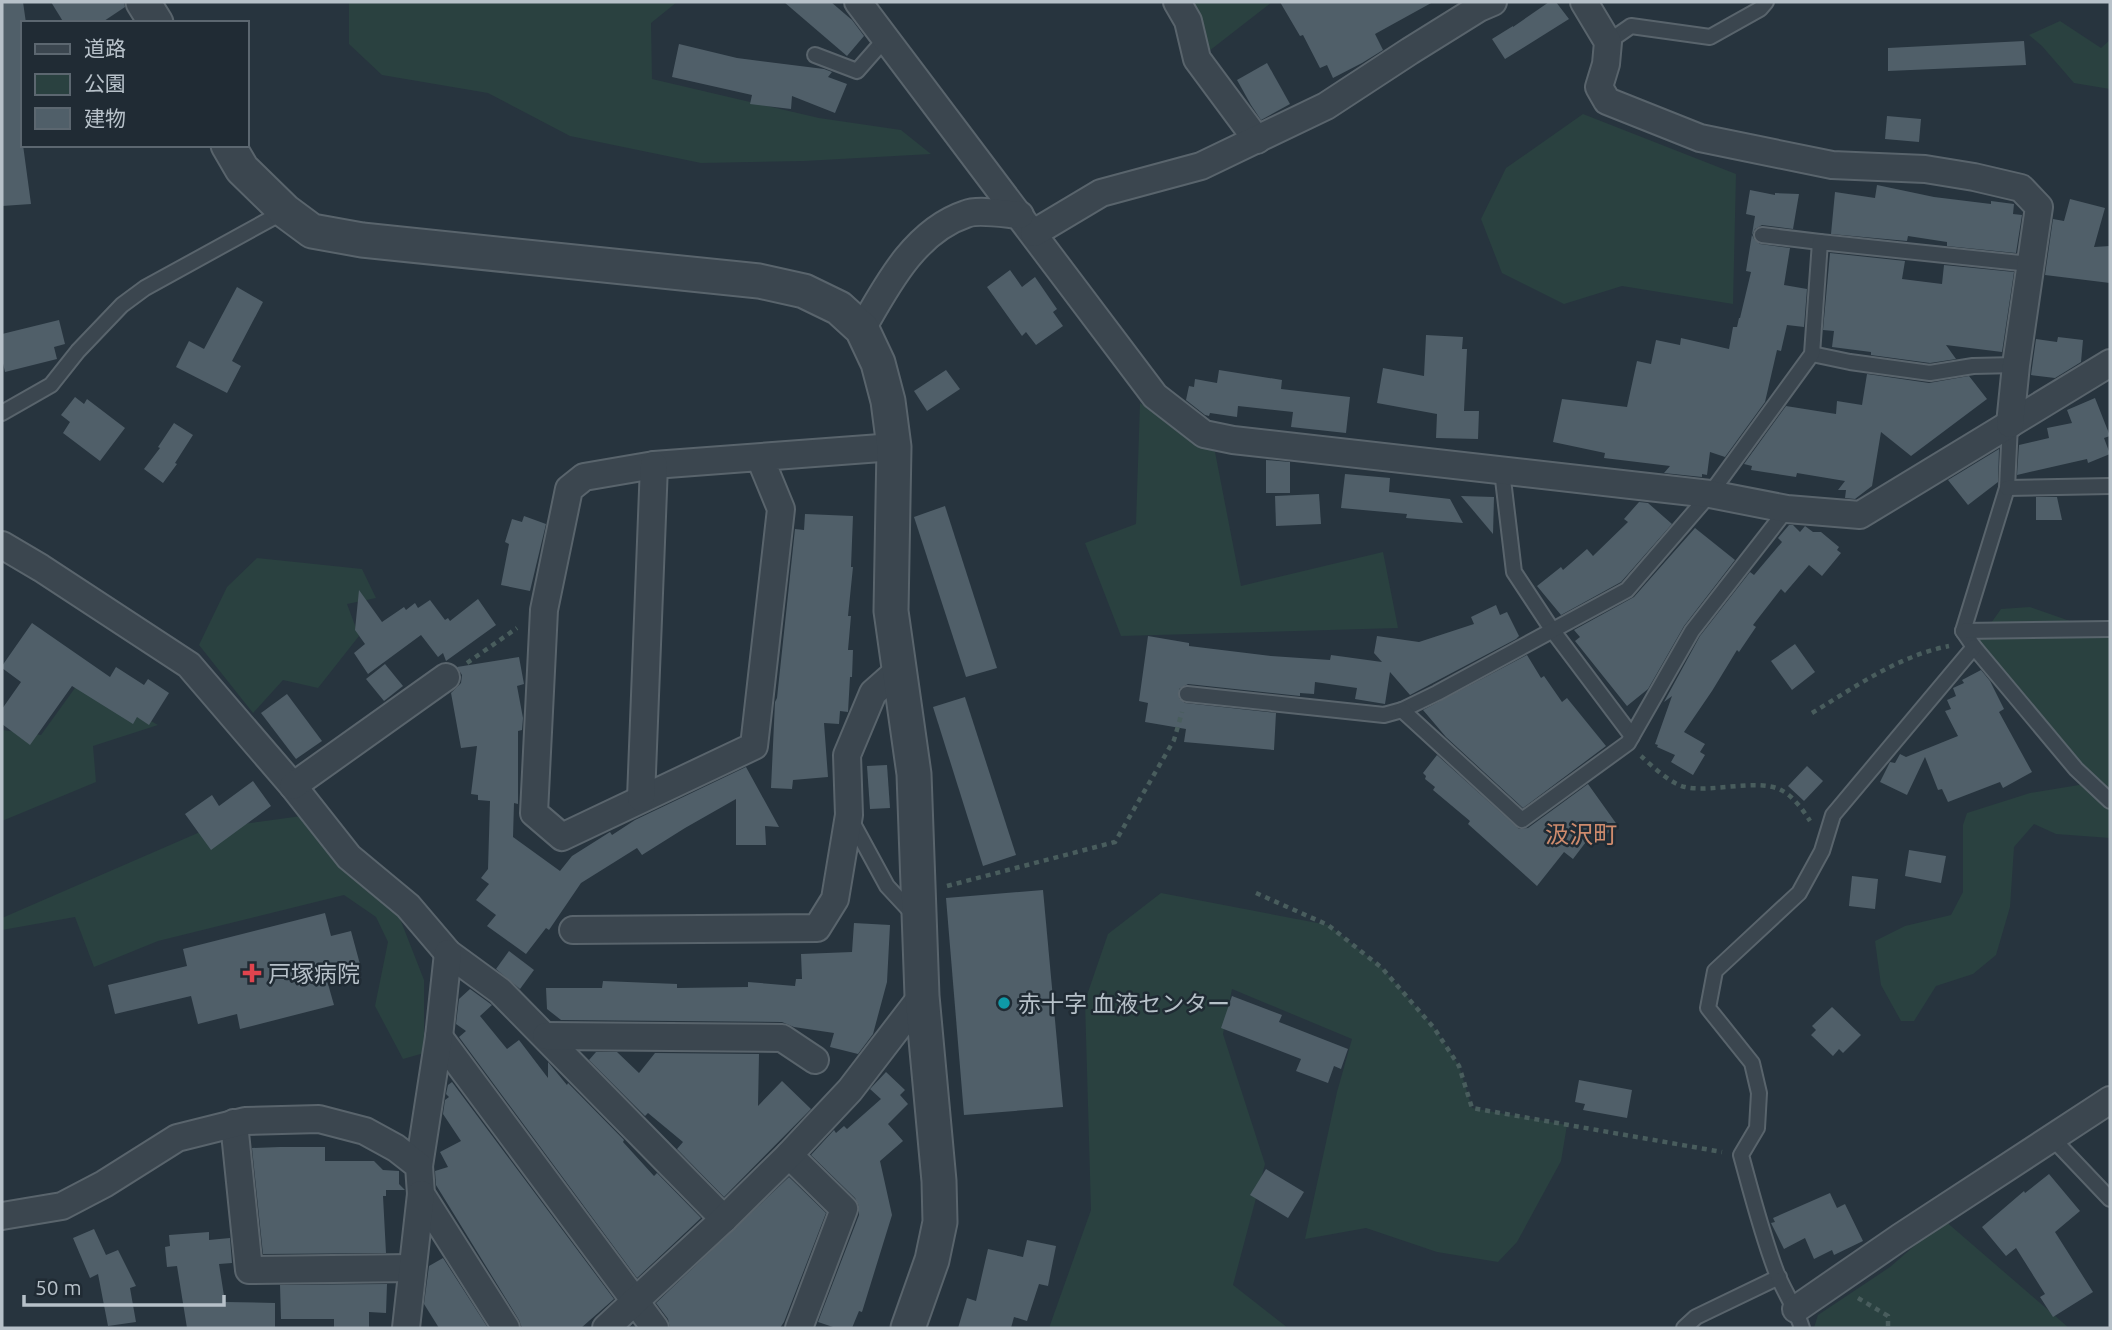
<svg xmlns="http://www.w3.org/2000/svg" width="2112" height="1330" font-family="Ubuntu,'Noto Sans JP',sans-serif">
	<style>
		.green { fill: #2a4140 }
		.building { fill: #505f69 }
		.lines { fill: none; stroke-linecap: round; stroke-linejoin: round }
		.service-casing { stroke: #59646c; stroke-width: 18 }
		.minor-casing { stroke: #59646c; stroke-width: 30 }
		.tertiary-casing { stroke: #59646c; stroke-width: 37 }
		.path { stroke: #495d5d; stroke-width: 4.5; stroke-dasharray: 5 5; stroke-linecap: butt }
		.service { stroke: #3b464f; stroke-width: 14 }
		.minor { stroke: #3b464f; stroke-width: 26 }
		.tertiary { stroke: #3b464f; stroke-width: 33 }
		.health-dot { fill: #e0444e; stroke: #202b34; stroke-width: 2.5 }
		.culture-dot { fill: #0f9aa8; stroke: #202b34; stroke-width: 2.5 }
		.labels { text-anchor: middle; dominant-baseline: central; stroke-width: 5; stroke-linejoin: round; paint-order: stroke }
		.poi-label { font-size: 23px; fill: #b7c1c9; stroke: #202b34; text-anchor: start }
		.neighbourhood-label { font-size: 24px; fill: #ce8b6d; stroke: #202b34 }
	</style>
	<rect width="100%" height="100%" fill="#27343e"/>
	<g class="green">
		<polygon points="349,2 677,2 651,23 652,79 819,118 901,130 931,154 804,161 701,163 570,136 488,93 382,75 349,44"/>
		<polygon points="1172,2 1272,2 1200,58"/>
		<polygon points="2060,21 2101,48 2110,40 2110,89 2074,83 2042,46 2029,35"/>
		<polygon points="1583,114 1736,174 1733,304 1622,286 1564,304 1502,273 1481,219 1506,168"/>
		<polygon points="1140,403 1215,452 1241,586 1383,552 1398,628 1121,636 1085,543 1136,524"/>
		<polygon points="257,558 362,569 376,598 347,604 359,636 318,688 283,680 253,713 199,645 227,587"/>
		<polygon points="2030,607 2110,635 2110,838 2056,834 2034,824 2014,847 2010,907 1996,955 1973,974 1936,986 1914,1021 1901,1021 1881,985 1875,941 1905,926 1951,915 1963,892 1963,825 1967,813 2030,793 2091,783 1974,647 2001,609"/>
		<polygon points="80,681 158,725 93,746 96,782 2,821 2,730 41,735"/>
		<polygon points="316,814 397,911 424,980 424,1053 403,1059 375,1006 388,942 376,917 344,895 158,941 94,967 75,917 2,930 2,918 207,829"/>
		<polygon points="1161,893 1328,925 1382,968 1434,1028 1459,1066 1472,1108 1567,1125 1561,1161 1517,1242 1498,1262 1437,1252 1366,1228 1305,1239 1337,1092 1352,1039 1232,989 1223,1034 1265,1164 1233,1285 1288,1328 1049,1328 1091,1210 1085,1001 1108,934"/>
		<polygon points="1944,1220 2069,1328 1814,1328 1818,1315 1890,1267"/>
	</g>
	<g class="building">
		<polygon points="2,2 23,2 26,23 23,23 23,145 31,204 2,206"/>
		<polygon points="51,2 124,2 125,7 101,23 64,23"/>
		<polygon points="784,2 831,2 852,20 864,36 847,56"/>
		<polygon points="1280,2 1433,2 1375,34 1383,50 1362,63 1333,78 1327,65 1320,68 1303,35 1300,36"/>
		<polygon points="1549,2 1556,2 1569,19 1505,59 1492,39 1513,26 1513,27"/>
		<polygon points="2024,41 2026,65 1888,71 1888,48"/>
		<polygon points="679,44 737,58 824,69 832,72 828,77 847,84 835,113 792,96 791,109 750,104 752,95 672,77"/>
		<polygon points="1267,63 1290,104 1261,120 1251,105 1237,80"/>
		<polygon points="1887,116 1921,119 1919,142 1885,139"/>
		<polygon points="1877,185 1934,197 1991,204 1991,201 2014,204 2013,214 2022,215 2016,253 1947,246 1947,242 1908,236 1907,241 1831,234 1835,192 1875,198"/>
		<polygon points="1750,190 1775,195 1775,193 1799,194 1793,229 1762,225 1755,229 1752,235 1754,239 1760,244 1790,248 1784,285 1807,289 1804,327 1787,325 1781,351 1777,350 1765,402 1725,457 1710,452 1707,475 1702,474 1702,477 1664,473 1670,466 1604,458 1605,453 1553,442 1562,399 1627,407 1637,361 1651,364 1656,340 1680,345 1681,338 1729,349 1733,327 1737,327 1739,318 1740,318 1751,272 1746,271 1755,216 1746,214"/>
		<polygon points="2070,199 2105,208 2094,247 2110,246 2110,283 2045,275 2053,219 2064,221"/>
		<polygon points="1830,253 1905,261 1902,279 1942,284 1944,265 2014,272 2002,352 1946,345 1956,359 1930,363 1871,355 1871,352 1832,347 1834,331 1823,330"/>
		<polygon points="1010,270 1022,287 1035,277 1057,309 1053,312 1063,326 1036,345 1026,332 1022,336 987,287"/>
		<polygon points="237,287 263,302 232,361 241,366 227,393 176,367 189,341 204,349"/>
		<polygon points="59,320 65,344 54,347 57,359 5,372 2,359 2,334"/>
		<polygon points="1426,335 1463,337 1462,349 1467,349 1464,411 1479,411 1478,439 1436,438 1437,414 1377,403 1383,368 1424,376"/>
		<polygon points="2058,337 2083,340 2081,362 2055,378 2031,375 2036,339 2057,342"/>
		<polygon points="946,370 960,389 927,411 914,391"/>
		<polygon points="1219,370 1282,380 1281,389 1350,397 1346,433 1291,427 1293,412 1238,406 1237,417 1210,413 1209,416 1205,415 1186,400 1189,386 1194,387 1195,379 1217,383"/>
		<polygon points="1867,374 1929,383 1969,376 1987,399 1911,456 1881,432 1872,486 1855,499 1845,498 1846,490 1838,490 1845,481 1797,473 1796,477 1751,470 1752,466 1744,464 1786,406 1836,414 1837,401 1862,405"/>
		<polygon points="75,397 84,404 87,399 125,428 100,461 63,433 70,422 61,415"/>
		<polygon points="2095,398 2110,436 2104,438 2110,454 2088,463 2087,459 2017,475 2019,445 2049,438 2047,428 2072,423 2067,410"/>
		<polygon points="174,423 193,435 175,463 177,464 163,483 144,469 160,448 158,447"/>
		<polygon points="1999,449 1998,482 1968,505 1948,480"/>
		<polygon points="1266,460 1290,462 1290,493 1266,493"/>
		<polygon points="1345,474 1390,478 1389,492 1450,499 1463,523 1406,518 1407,514 1341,508"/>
		<polygon points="1319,494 1321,524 1276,526 1275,496"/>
		<polygon points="1461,496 1494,497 1493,534"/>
		<polygon points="2036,497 2057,497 2062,520 2036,520"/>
		<polygon points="1639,502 1648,503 1672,524 1621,582 1561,615 1537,586 1561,567 1563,570 1587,549 1593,556 1628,522 1624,519"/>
		<polygon points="945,506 997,668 966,677 914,517"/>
		<polygon points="805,514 853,516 851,567 853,567 848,616 851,616 848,650 853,650 852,677 850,677 848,712 840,711 839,724 824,723 828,777 793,780 792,789 771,788 775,702 777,698 795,529 804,530"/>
		<polygon points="524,516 546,524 530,591 501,585 509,544 505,542 512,519 522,522"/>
		<polygon points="1789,525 1793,525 1800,532 1805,526 1813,532 1821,532 1839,547 1837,550 1841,553 1822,576 1809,565 1785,593 1781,589 1753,625 1756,627 1739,652 1737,650 1712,691 1684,732 1705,744 1700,752 1705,755 1693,775 1671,762 1675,755 1657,747 1658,745 1655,744 1672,696 1664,702 1700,636 1750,572 1754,575 1782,542 1778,538"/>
		<polygon points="1695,528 1735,560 1684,626 1648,689 1627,706 1575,641 1580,637 1574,630 1634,597"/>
		<polygon points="359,590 382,622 404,607 406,610 415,603 418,608 430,600 445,620 448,618 450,621 478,599 496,625 446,661 443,653 438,657 421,635 368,674 354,653 365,644 355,630"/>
		<polygon points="1496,605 1500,615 1507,612 1519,636 1516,639 1410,695 1390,672 1385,704 1355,699 1357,688 1315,682 1314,694 1300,693 1300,696 1188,684 1179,689 1179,698 1185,703 1276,713 1274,750 1184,742 1186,729 1145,722 1148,703 1139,701 1148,636 1189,643 1189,646 1271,656 1330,660 1331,655 1382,662 1374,653 1377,636 1419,642 1474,624 1471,617"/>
		<polygon points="32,623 110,677 116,667 144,685 148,679 169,693 149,725 137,717 133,724 72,686 30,745 2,724 2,709 21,682 2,668 2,666"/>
		<polygon points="1795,644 1815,672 1792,690 1771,661"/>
		<polygon points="1527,655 1541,678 1544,676 1562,702 1567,698 1606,746 1523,808 1446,737 1423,710"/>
		<polygon points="519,657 524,684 517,686 523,718 522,730 518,731 518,804 514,803 513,837 560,871 572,856 610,832 612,835 635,820 746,767 779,827 765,826 766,845 736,845 736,799 685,828 642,855 637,848 581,883 549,930 546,928 526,954 487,926 496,915 476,900 489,884 481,878 488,869 490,801 478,800 478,795 471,794 477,746 461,748 451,693 461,683 462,675 457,667"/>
		<polygon points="385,664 403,686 384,701 366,679"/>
		<polygon points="1981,670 1990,681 2004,709 1999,712 2032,772 2003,788 2000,782 1948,802 1942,789 1938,790 1925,757 1907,795 1880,782 1890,762 1895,763 1900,754 1906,757 1958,736 1945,711 1951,709 1947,700 1956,696 1953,688 1964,683 1962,680"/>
		<polygon points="287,694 322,741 296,759 261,713"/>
		<polygon points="965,697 1016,855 983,866 933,707"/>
		<polygon points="1437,755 1519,829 1528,828 1588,784 1618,826 1601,838 1595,830 1573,859 1564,852 1537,886 1468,824 1470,821 1433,790 1435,787 1425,779 1426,776 1423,773"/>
		<polygon points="887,765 890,808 870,809 867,766"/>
		<polygon points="1807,766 1823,781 1804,801 1788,786"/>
		<polygon points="253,781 271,806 211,850 185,814 212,795 219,806"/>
		<polygon points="1909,850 1946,856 1941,883 1905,876"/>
		<polygon points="1852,876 1878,879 1875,909 1849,906"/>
		<polygon points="1043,890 1063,1107 964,1115 946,898"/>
		<polygon points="325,913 331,936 351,931 361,968 326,977 334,1005 240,1029 237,1014 198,1024 191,996 115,1014 108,985 187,966 183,949"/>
		<polygon points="854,923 890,925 887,982 873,1034 858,1054 830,1047 834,1033 794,1027 782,1022 561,1020 547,1009 546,988 602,988 603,981 677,984 677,988 748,987 748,982 795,986 796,979 802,979 801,954 852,952"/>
		<polygon points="509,951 534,970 520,989 496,969"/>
		<polygon points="470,989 492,1005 480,1016 507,1049 519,1040 548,1078 548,1062 567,1085 568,1083 624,1140 623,1142 654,1176 657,1173 701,1218 637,1278 459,1037 466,1031 456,1024 459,999"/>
		<polygon points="1232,996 1282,1015 1279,1022 1348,1049 1341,1069 1334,1066 1328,1083 1296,1071 1301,1059 1221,1028"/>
		<polygon points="1832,1007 1861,1035 1843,1053 1839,1049 1833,1056 1811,1035 1816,1030 1812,1026"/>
		<polygon points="596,1052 617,1052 639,1073 655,1053 759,1054 758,1106 782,1081 811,1109 724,1197 677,1149 683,1142 648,1113 645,1116 589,1060"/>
		<polygon points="886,1072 905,1090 900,1095 908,1104 888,1124 903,1141 880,1161 892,1215 862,1312 859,1311 852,1328 836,1328 818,1322 859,1215 859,1206 855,1198 811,1155 834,1130 836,1133 844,1126 847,1129 881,1099 870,1089"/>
		<polygon points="1579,1080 1632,1090 1627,1118 1583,1110 1585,1104 1575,1102"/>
		<polygon points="452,1082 614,1299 581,1328 522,1328 519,1320 436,1185 435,1171 448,1167 440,1152 461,1141 443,1114 445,1100 449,1097 446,1094 448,1085"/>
		<polygon points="280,1147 325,1147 325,1161 374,1161 383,1170 399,1171 399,1184 405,1190 386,1190 386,1196 383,1196 386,1253 263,1254 252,1148"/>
		<polygon points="1266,1169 1304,1192 1288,1218 1250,1195"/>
		<polygon points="2049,1174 2080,1211 2055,1232 2093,1292 2053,1317 2040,1297 2045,1294 2016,1248 2006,1256 1982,1227 2024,1191 2025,1193"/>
		<polygon points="789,1177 826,1213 784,1322 780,1328 670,1328 668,1319 656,1303"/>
		<polygon points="1830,1193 1837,1208 1845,1204 1863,1241 1834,1255 1832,1250 1814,1259 1805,1238 1784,1249 1771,1223 1775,1222 1773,1218"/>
		<polygon points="94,1229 106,1255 118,1250 136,1286 130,1288 136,1322 108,1326 98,1274 90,1278 73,1238"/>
		<polygon points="209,1232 209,1240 230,1238 232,1263 219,1264 225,1302 275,1303 275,1328 187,1328 177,1266 167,1267 165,1247 170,1246 169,1235"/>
		<polygon points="1027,1240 1056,1246 1048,1286 1039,1284 1027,1321 1014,1317 1011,1328 958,1328 967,1298 976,1301 988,1249 1023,1257"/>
		<polygon points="443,1258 488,1328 439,1328 424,1304 429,1266"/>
		<polygon points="387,1284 386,1313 369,1312 369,1328 334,1328 334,1319 281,1319 280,1285"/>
	</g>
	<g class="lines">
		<g class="service-casing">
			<g id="service">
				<polyline points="1608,42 1631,26 1710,37 1760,9 1766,2"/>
				<polyline points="815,55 857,71 886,38"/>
				<polyline points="1762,235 1820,242"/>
				<polyline points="1812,354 1850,362 1930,373 1973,366 2016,365"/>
				<polyline points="2,413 51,385 78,351 122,305 145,288 285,211"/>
				<polyline points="2010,424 2007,488 1963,631 1974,647 2076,769 2110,801"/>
				<polyline points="1502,471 1514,572 1553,631 1632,736"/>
				<polyline points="2007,488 2110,486"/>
				<polyline points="1963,631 2110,629"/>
				<polyline points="1187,694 1384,715 1402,710 1437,693 1627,590 1710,494 1812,354 1820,242 2030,264"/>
				<polyline points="1402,710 1522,820 1628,743 1692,631 1787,509"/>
				<polyline points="850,818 887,886 913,914"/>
				<polyline points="2052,1138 2110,1199"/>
				<polyline points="1684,1328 1696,1317 1779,1277"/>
				<path d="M1802 1328C1796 1309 1785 1293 1777 1274 1762 1235 1752 1195 1741 1155L1757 1128 1759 1093 1752 1063 1708 1008 1715 971 1799 893 1822 851 1833 815 1974 647"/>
			</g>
		</g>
		<g class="minor-casing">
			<g id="minor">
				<polyline points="858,2 1155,396 1204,434 1233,440 1710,494 1787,509 1860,515 2110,363"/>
				<polyline points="1177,2 1188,21 1197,59 1257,140"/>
				<polyline points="1584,2 1608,42 1606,64 1599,87 1607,101 1700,138 1832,165 1925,169 1974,177 2021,188 2039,207 2016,365 2010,424"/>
				<polyline points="1034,233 1101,193 1201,166 1326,106 1410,51 1479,8 1493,2"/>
				<path d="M862 329C887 285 915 231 966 214 978 209 1006 214 1020 215"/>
				<polyline points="760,458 781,509 754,746 562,837 534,813 544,610 569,489 584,477 654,465 894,447"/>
				<polyline points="2,545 41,568 189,665 293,786 349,857 408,906 448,953 500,991 724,1219"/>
				<polyline points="293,786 446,677"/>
				<polyline points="641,798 654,465"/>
				<polyline points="573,930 817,928 835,899 849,815 847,755 873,693 899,670"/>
				<polyline points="546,1036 782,1038 815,1060"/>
				<polyline points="439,1037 655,1328"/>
				<polyline points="234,1123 249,1270 412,1268"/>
				<polyline points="789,1155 844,1209 799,1328"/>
				<polyline points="419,1166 439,1037 448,953"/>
				<polyline points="2,1216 62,1206 104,1184 177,1138 245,1121 319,1119 365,1131 396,1148 419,1166 421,1194 506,1328"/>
				<polyline points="1796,1309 1899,1238 2110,1100"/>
				<polyline points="406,1328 421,1194"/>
				<polyline points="606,1328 724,1219 789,1155 850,1090 922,996"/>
			</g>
		</g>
		<g class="tertiary-casing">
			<g id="tertiary">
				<polyline points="143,2 156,23"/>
				<polyline points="228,145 242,169 285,211 312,231 362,240 759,281 804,291 839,308 862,329 878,363 888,401 894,447 891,611 914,774 922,996 939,1181 940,1222 932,1260 908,1328"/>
			</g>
		</g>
		<g class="path">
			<polyline points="467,663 517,628"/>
			<path d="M1812 713C1855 687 1898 656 1949 646"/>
			<path d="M1641 756C1652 766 1671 784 1685 787 1712 793 1758 778 1781 790 1793 796 1803 810 1810 821"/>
			<polyline points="947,886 1115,842 1174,740 1182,712"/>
			<polyline points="1256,893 1328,925 1382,968 1434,1028 1459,1066 1472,1108 1722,1152"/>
			<polyline points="1858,1298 1888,1316 1888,1328"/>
		</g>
		<use href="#service" class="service"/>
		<use href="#minor" class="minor"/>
		<use href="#tertiary" class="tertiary"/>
	</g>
	<path class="health-dot" d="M248.5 962.5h7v7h7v7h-7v7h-7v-7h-7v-7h7z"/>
	<circle class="culture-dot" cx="1004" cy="1003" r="7"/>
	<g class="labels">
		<g class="poi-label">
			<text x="268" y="973">戸塚病院</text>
			<text x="1018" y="1003">赤十字 血液センター</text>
		</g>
		<g class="neighbourhood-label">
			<text x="1581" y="834">汲沢町</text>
		</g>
	</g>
	<rect width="2112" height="1330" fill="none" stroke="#b7c1c9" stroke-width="7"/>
	<rect x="21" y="21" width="228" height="126" fill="#202b34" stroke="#5c6770" stroke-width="2"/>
	<rect x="35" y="44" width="35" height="10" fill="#3b464f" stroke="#5c6770" stroke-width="2"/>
	<text x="84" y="56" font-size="21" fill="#b7c1c9">道路</text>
	<rect x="35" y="74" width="35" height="21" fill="#2a4140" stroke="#5c6770" stroke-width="2"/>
	<text x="84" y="91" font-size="21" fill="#b7c1c9">公園</text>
	<rect x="35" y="108" width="35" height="21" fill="#505f69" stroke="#5c6770" stroke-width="2"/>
	<text x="84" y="126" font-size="21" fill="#b7c1c9">建物</text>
	<path d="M24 1295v10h200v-10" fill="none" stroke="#b7c1c9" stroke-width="3.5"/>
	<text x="35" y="1295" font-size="21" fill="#b7c1c9" stroke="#202b34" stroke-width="5" paint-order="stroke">50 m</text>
</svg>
